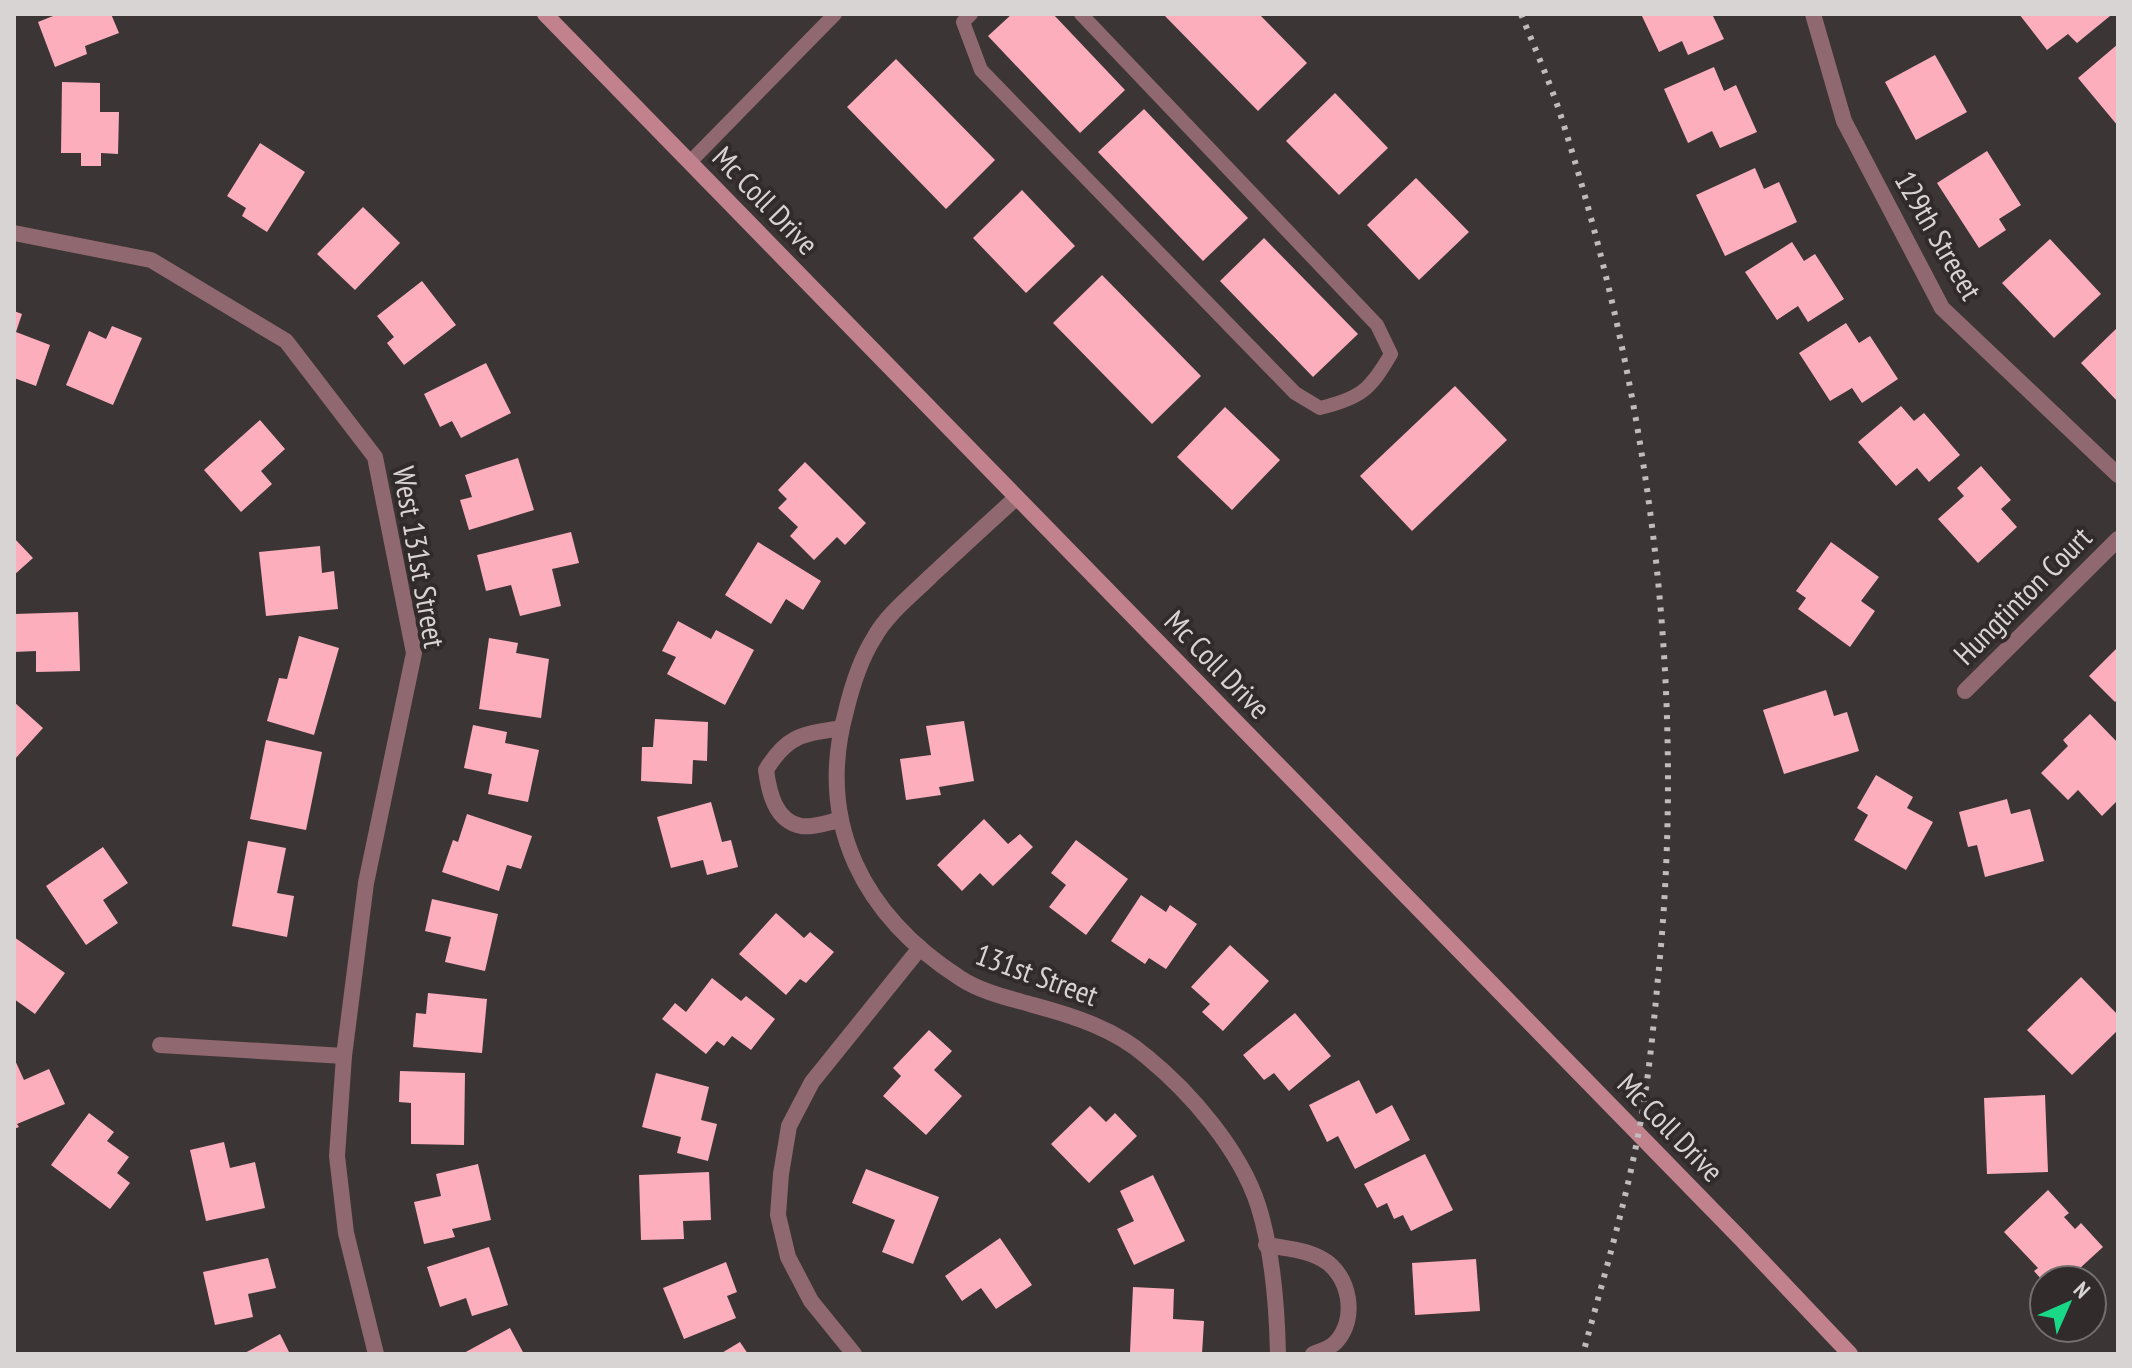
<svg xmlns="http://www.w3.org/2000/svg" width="2132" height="1368" font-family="'PT Sans Narrow',sans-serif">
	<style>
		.building { fill: #fdaebc }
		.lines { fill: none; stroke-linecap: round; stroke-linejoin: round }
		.service { stroke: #90686f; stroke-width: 14 }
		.minor { stroke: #90686f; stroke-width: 16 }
		.secondary { stroke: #c1828d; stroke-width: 16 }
		.rail { stroke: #c0bbbc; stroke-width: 6; stroke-dasharray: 4 8; stroke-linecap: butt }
		.labels { text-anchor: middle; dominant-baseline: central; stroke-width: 8; stroke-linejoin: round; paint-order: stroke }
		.street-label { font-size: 30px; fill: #d8d4d4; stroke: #322b2c }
	</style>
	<rect width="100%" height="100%" fill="#3c3536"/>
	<g class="building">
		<polygon points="58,14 111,14 119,33 85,46 87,54 55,67 38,22"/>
		<polygon points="1012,14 1053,14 1125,90 1080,133 988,36"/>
		<polygon points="1163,14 1259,14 1307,63 1258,111"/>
		<polygon points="1641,14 1712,14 1724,39 1688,55 1682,41 1659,52"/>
		<polygon points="2019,14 2109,14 2110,16 2077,43 2068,34 2047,50"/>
		<polygon points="2118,44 2118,126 2078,78"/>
		<polygon points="1935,55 1967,112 1916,140 1885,82"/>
		<polygon points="896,59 995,160 946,209 847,107"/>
		<polygon points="1714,67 1724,91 1736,85 1757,132 1720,148 1712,131 1688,143 1664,89"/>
		<polygon points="62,82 100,83 100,112 119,112 118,154 101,153 101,166 81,166 81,153 61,153"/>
		<polygon points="1335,93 1388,148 1339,195 1286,141"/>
		<polygon points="1144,109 1248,218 1203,261 1098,152"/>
		<polygon points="260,143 305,172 267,232 242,216 246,208 227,196"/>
		<polygon points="1987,151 2021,205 1999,219 2006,230 1979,248 1937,183"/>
		<polygon points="1755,168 1764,189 1779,182 1797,222 1725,256 1696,195"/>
		<polygon points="1416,178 1469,232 1419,280 1367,225"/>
		<polygon points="1022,190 1075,246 1026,293 973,238"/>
		<polygon points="363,207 400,243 355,290 317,254"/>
		<polygon points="1264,238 1358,334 1313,377 1220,281"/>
		<polygon points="2050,239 2101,294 2054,338 2002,283"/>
		<polygon points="1792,242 1804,261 1815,254 1844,299 1808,322 1798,306 1777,320 1745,272"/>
		<polygon points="1102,275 1201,376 1152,424 1053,323"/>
		<polygon points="422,281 456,325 404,365 387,343 394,337 377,316"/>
		<polygon points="14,311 22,314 16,332 50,345 36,386 14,378"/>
		<polygon points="1846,323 1859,343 1870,336 1898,379 1862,403 1852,388 1830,401 1799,353"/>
		<polygon points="112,326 142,338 113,405 66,385 89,331 106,339"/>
		<polygon points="2118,327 2118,402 2081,363"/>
		<polygon points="486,363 511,413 461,438 452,421 440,427 424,394"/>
		<polygon points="1455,386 1507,440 1412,531 1360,476"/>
		<polygon points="1901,406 1914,421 1924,413 1960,455 1929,482 1917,468 1896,486 1858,442"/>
		<polygon points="1225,407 1280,460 1232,510 1177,457"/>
		<polygon points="260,420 285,449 261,471 272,484 241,512 204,470"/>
		<polygon points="518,458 534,510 469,530 460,500 472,497 465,475"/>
		<polygon points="805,462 866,523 845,545 837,537 814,560 790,536 798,527 778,508 787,499 778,490"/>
		<polygon points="1981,466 2011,500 2001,509 2017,527 1978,563 1938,519 1964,496 1957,488"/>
		<polygon points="571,532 579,563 552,569 561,606 520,616 511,585 486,591 477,555"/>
		<polygon points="14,538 33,558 14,575"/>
		<polygon points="758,542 821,581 803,610 786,599 771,624 725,595"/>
		<polygon points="1831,542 1879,577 1861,601 1875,611 1850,647 1798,609 1806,598 1796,591"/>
		<polygon points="320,546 322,573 334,571 338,609 266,616 259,552"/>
		<polygon points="78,612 80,671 36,672 36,651 14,652 14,614"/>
		<polygon points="678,621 711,639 716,630 754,650 725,705 667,674 676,657 662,651"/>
		<polygon points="299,636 339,648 314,735 267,721 279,678 287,679"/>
		<polygon points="489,638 518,643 516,653 549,659 541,718 479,709"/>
		<polygon points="2118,647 2118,699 2115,702 2089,676"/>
		<polygon points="1826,690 1834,716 1847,712 1859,751 1784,774 1763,710"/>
		<polygon points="14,702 43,728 14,760"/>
		<polygon points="2090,714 2118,743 2118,800 2102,816 2078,790 2068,800 2041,773 2068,746 2063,740"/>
		<polygon points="655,719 708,722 707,761 693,760 692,784 641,781 642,747 653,747"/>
		<polygon points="964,721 974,781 939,787 941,795 906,800 900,759 931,755 926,726"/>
		<polygon points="473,725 507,732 505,743 539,750 528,802 488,794 492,774 464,768"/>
		<polygon points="266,740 322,752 306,830 250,819"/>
		<polygon points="1876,775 1913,797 1907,808 1933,822 1906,870 1854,840 1868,815 1857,808"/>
		<polygon points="2007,799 2011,814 2030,809 2044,861 1985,877 1977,845 1968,847 1959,812"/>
		<polygon points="711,802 722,842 731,840 738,867 707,875 703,860 671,868 657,817"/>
		<polygon points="467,814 532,836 521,869 507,865 499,891 442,872 453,840 458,842"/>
		<polygon points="984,819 1008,844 1020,834 1033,847 993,886 980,873 962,891 937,865"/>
		<polygon points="1076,840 1128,879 1086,935 1049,907 1066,885 1051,873"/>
		<polygon points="248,841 286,848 277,893 294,896 287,937 232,926"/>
		<polygon points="103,847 128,883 103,900 118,923 86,945 46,886"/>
		<polygon points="1141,895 1166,912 1170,905 1197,924 1166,969 1149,958 1145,964 1111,941"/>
		<polygon points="432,899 498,914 485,971 445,962 451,937 425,931"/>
		<polygon points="776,913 804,938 810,932 834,952 806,983 800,979 786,995 739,954"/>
		<polygon points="14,937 65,973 35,1014 14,999"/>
		<polygon points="1230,945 1269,981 1223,1031 1202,1012 1210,1004 1191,987"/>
		<polygon points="2081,977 2118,1015 2118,1030 2072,1075 2027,1030"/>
		<polygon points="712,978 741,1001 746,996 775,1019 751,1050 732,1036 724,1046 717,1041 706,1054 662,1019 675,1003 686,1012"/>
		<polygon points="428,993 487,999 482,1053 413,1047 416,1013 426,1014"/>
		<polygon points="1295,1013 1331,1056 1289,1091 1274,1073 1264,1080 1243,1055"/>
		<polygon points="929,1030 952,1051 934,1070 962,1096 926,1135 883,1096 901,1076 893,1068"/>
		<polygon points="14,1058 24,1080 49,1069 65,1104 17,1124 19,1127 14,1129"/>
		<polygon points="400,1071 465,1073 464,1145 411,1144 411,1103 399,1102"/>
		<polygon points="656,1073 709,1087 701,1120 717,1124 708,1161 677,1153 681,1137 642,1127"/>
		<polygon points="1359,1080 1376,1114 1392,1105 1410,1140 1355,1169 1338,1136 1327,1142 1309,1105"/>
		<polygon points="2045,1095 2048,1172 1987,1174 1984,1098"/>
		<polygon points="1090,1106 1106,1122 1115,1113 1137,1136 1089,1183 1051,1144"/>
		<polygon points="89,1113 114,1132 107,1141 129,1157 117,1173 130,1183 110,1209 51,1165"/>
		<polygon points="224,1142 230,1168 255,1162 265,1208 206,1221 190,1150"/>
		<polygon points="1425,1154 1453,1210 1411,1231 1403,1215 1394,1219 1387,1203 1377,1208 1364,1184"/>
		<polygon points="478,1164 491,1220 452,1229 455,1237 424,1244 414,1202 441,1196 436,1174"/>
		<polygon points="866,1169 939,1197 913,1264 882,1252 895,1220 852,1203"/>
		<polygon points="709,1172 711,1220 683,1221 684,1239 641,1240 639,1175"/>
		<polygon points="1153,1175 1185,1241 1134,1265 1117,1229 1134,1221 1120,1191"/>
		<polygon points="2048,1190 2069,1213 2064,1217 2075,1229 2081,1223 2103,1247 2067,1280 2042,1280 2034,1271 2038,1268 2004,1232"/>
		<polygon points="1000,1238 1032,1285 996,1309 981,1288 962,1301 945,1276"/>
		<polygon points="489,1247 508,1305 472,1316 466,1298 440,1307 427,1267"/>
		<polygon points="268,1258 276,1288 248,1294 253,1317 215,1325 203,1272"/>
		<polygon points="1476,1259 1480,1311 1415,1315 1412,1263"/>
		<polygon points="726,1262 737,1292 727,1296 736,1318 684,1339 663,1288"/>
		<polygon points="1133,1287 1174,1289 1173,1319 1204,1321 1202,1354 1130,1352"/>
		<polygon points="510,1328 524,1354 462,1354"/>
		<polygon points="280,1334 290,1354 243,1354"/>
		<polygon points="740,1342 748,1354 720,1354"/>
	</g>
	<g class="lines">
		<g class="service">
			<path d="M971 14 963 22 981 70 1295 393 1320 408C1361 398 1370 390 1391 354L1377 325 1081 14"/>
			<polyline points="690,162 835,14"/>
		</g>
		<g class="minor">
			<polyline points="1813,14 1844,121 1942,308 2118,475"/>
			<polyline points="14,233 151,260 286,341 375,457 414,653 366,883 344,1056 337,1156 346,1233 376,1354"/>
			<path d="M1016 498C987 524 959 550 931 576 912 595 887 614 874 638 860 660 852 686 846 711 815 824 864 916 960 978 981 992 1009 998 1033 1005 1074 1016 1115 1029 1147 1057 1191 1093 1240 1150 1258 1205 1273 1252 1277 1305 1278 1354"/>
			<polyline points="1965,691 2118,539"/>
			<path d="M840 820C828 822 813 828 801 826 775 821 769 792 766 770 787 735 803 734 841 728"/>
			<polyline points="160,1045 344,1056"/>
			<path d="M1266 1245C1285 1248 1306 1250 1322 1259 1350 1274 1358 1319 1336 1342 1331 1348 1320 1351 1313 1354"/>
			<polyline points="854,1354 811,1301 788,1257 778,1215 781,1174 789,1126 812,1082 920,948"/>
		</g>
		<polyline class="secondary" points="545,14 1741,1239 1850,1354"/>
		<path class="rail" d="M1521 14C1534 46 1548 78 1559 110 1649 390 1688 684 1658 978 1653 1032 1648 1087 1637 1141 1623 1213 1602 1283 1583 1354"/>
	</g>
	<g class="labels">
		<g class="street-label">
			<text transform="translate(766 200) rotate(46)">Mc Coll Drive</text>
			<text transform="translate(1939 235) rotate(60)">129th Streeet</text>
			<text transform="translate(420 557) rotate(80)">West 131st Street</text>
			<text transform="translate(2022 595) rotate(-45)">Hungtinton Court</text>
			<text transform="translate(1218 664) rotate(46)">Mc Coll Drive</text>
			<text transform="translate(1037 974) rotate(20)">131st Street</text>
			<text transform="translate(1671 1127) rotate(46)">Mc Coll Drive</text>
		</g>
	</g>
	<rect width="2132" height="1368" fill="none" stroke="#d8d4d4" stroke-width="32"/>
	<g transform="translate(2068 1304) rotate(45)"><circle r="38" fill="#322b2c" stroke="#746f6f" stroke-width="2"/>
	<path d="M0-6L14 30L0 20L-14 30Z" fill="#19d989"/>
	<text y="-12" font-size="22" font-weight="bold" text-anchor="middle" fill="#d8d4d4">N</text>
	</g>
</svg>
